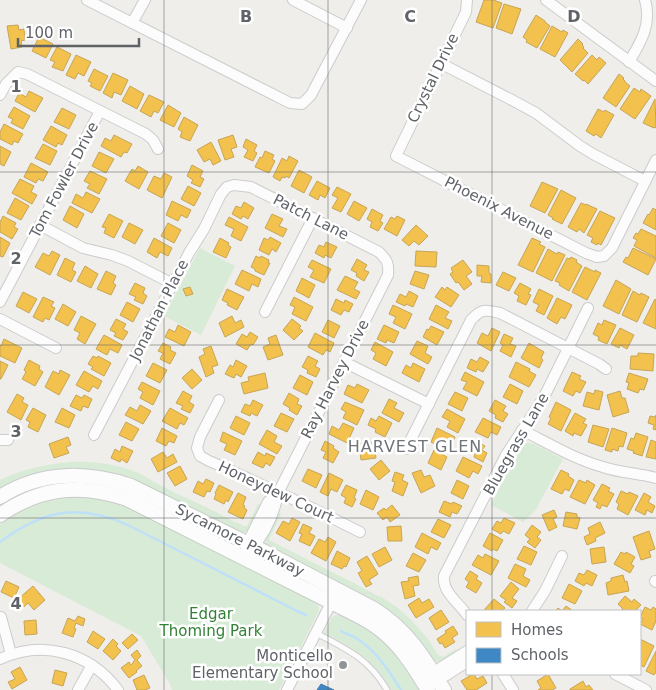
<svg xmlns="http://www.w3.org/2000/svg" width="656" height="690" font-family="'DejaVu Sans',sans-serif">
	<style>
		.green { fill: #d8ebd6 }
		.homes { fill: #f2c14e; stroke: #c6a556 }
		.schools { fill: #3f88c5; stroke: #497da9 }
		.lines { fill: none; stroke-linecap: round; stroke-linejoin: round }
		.stream { stroke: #bfe0f9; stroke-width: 2.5 }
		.lane-casing { stroke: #cbcccc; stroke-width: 7 }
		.street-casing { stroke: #cbcccc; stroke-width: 12 }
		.secondary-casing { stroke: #cacacb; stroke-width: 16 }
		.lane { stroke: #fdfcfc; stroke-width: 5 }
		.street { stroke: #fdfcfc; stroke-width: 10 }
		.secondary { stroke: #fdfcfc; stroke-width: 14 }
		.grid { fill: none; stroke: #5f6368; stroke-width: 1; stroke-opacity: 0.55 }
		.poi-dot { fill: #919496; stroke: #fff; stroke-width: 2 }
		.labels { text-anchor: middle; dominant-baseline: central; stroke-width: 5; stroke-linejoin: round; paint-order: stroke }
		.street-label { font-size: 15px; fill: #5f6368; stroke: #fff }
		.park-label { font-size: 15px; fill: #348238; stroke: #fff }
		.poi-label { font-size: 15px; fill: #5f6368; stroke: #fff; text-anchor: end }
		.neighbourhood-label { font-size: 16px; letter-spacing: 1px; fill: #70757a; stroke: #fff }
		.grid-label { font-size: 16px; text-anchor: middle; font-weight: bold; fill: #5f6368; stroke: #fff; stroke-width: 5; stroke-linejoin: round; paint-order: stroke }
	</style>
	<rect width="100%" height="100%" fill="#efeeea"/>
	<g class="green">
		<polygon points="200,248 235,266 201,335 164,316"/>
		<polygon points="527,443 534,444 563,459 535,511 523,522 491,505 519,449 523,445"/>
		<path d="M71 462C95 461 128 465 149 479 158 484 169 490 179 495 202 504 222 516 244 526H247L258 504 261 505 249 530 241 534 113 475 0 493V480C22 469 47 464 71 462Z"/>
		<polygon points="71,494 113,499 318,603 319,611 279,690 172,690 170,684 141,636 0,563 0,521 34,502"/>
		<path d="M278 512 281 514 269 540C306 559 343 577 380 597V596L398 608 413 622 428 639 438 655 443 657 456 649 458 653 440 662 433 661 266 546 265 538Z"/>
		<path d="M340 614 372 629 395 649 422 690H391C372 658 357 650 324 633L332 617Z"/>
	</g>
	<g class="homes">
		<polygon points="484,0 493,0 502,3 493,28 476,22"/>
		<polygon points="504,4 521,9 512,34 496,28"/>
		<polygon points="536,15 545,21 545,22 550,26 537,48 526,42 527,40 523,37"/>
		<polygon points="18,25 19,30 24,29 25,40 21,41 22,47 11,49 7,26"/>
		<polygon points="552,26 562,32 563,30 568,33 555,57 540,49"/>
		<polygon points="39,37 53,44 46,58 32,51"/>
		<polygon points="578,39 583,44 582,45 584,47 583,48 588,53 572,72 560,60"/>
		<polygon points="57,47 71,54 63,71 52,67 55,62 50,60"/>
		<polygon points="76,55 91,62 84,76 78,73 75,79 66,75"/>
		<polygon points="592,55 597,60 599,57 606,63 588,84 584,80 583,81 575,74"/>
		<polygon points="94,69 108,76 100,91 90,86 92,83 88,81"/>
		<polygon points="113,73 128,80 121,95 114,92 112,98 103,93"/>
		<polygon points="619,74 624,78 623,79 625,81 625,82 630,86 616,107 603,98"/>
		<polygon points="130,86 144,94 137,109 122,101"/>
		<polygon points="634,88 640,92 641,89 651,96 635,119 620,109"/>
		<polygon points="29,91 43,98 35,112 15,101 19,93 26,97"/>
		<polygon points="149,95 164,102 158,113 154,111 151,117 140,111"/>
		<polygon points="655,99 656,128 654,127 654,128 643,123"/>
		<polygon points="168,105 181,113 174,127 160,120"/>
		<polygon points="14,107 30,116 23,129 11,123 13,119 8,117"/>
		<polygon points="62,108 76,115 69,129 54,122"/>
		<polygon points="598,109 604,112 605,110 614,115 601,138 596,134 594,136 586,131"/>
		<polygon points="184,117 198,125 190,141 180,137 182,132 178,129"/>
		<polygon points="4,124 23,134 18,143 14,141 12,145 0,139 0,132"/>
		<polygon points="51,126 67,135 62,145 58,143 56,147 43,140"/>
		<polygon points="114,135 132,144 127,153 124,152 121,157 101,146 105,138 111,141"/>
		<polygon points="233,135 237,147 231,149 234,157 225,160 218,140"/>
		<polygon points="246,139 257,145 254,151 257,153 253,161 244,157 248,150 243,147"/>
		<polygon points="211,142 221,161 213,165 210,159 204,162 197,150"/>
		<polygon points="43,144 57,151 50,165 35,158"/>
		<polygon points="0,146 11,152 4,166 0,164"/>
		<polygon points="265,151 274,155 272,159 275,161 269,173 255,167 260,157 262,158"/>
		<polygon points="99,152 114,159 106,173 92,166"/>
		<polygon points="289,156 298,161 289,178 286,176 285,178 282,177 280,181 273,177 282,158 287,161"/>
		<polygon points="31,163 48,172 43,181 38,179 36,183 24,177"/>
		<polygon points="192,165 203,171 200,177 204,179 200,187 191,183 193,180 187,176"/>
		<polygon points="138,166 148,172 139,189 125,181 132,169 135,171"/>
		<polygon points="299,170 312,177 304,193 291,186"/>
		<polygon points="90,171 107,179 99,194 87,188 90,184 84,181"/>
		<polygon points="164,173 172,177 162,198 147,190 154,176 161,179"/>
		<polygon points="20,179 34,186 31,192 37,195 32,204 12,193"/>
		<polygon points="317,181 330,188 325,198 320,195 318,200 309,195"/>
		<polygon points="542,182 558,189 545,213 530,206"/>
		<polygon points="188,186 201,193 194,206 181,199"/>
		<polygon points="337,187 351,194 341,212 332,208 338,198 332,195"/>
		<polygon points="561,190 576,198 562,224 552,219 553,218 548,215"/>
		<polygon points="86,192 100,199 92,213 72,203 76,194 83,198"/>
		<polygon points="15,198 29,206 21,220 7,213"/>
		<polygon points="172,201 191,210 187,218 181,215 178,221 166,215"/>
		<polygon points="354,201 367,208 359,221 347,214"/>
		<polygon points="244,202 254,208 248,219 243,216 241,219 232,214 236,206 241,208"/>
		<polygon points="581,203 586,205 586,204 597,209 584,233 579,229 577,232 568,227"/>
		<polygon points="70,206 84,214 77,228 63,220"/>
		<polygon points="653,208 656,210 656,230 643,223 648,214 649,215"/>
		<polygon points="372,209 383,215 380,221 383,223 378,231 370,227 372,222 367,219"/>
		<polygon points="600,211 615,218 601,245 598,243 597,245 591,242 593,238 587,235"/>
		<polygon points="109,214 123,221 114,238 104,233 106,228 102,227"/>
		<polygon points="272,214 283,219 279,226 287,229 283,237 265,228"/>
		<polygon points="3,216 16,223 14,227 18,229 12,239 0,232 0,222"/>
		<polygon points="397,216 405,220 397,236 384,229 391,217 395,219"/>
		<polygon points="229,217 248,227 241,241 231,236 234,229 225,225"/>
		<polygon points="129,223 143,230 135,244 122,237"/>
		<polygon points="168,223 181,230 174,243 161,236"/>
		<polygon points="416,225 428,236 419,245 414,241 409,246 402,240"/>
		<polygon points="641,229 656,236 656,258 634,246 637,240 633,238 636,233 638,234"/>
		<polygon points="0,237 10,243 3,257 0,256"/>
		<polygon points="270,237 281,243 276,252 272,249 269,255 259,250 264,238 268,240"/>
		<polygon points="154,238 172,248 168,256 160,252 157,258 147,252"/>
		<polygon points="220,238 229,243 228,245 231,247 226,258 213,252"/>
		<polygon points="532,238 541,242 539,244 545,247 533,272 518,265"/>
		<polygon points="326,242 337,247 331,258 325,255 324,258 315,253 319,245 324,247"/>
		<polygon points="633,248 656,259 648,275 623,262 626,257 628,258"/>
		<polygon points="548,249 557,254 558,252 565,255 552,281 536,273"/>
		<polygon points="52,251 60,255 50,275 35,267 43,253 49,256"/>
		<polygon points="416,251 437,252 436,267 415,266"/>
		<polygon points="256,256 260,258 261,256 269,260 268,263 270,263 264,275 255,271 255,269 251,267"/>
		<polygon points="571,257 577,260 576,262 582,266 569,291 559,285 560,283 555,281 567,258 570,259"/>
		<polygon points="65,258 75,263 72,270 76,272 71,282 57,275"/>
		<polygon points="357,259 367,265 364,270 369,272 364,281 356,276 357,273 351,270"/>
		<polygon points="312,260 331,269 324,283 310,277 314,270 308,267"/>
		<polygon points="463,260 472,272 466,276 472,284 464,290 458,282 456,283 450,274 453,272 451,268"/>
		<polygon points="477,265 489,266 489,273 491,274 491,283 481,282 482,276 477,276"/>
		<polygon points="85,266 98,274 91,288 77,281"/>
		<polygon points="585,267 595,272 595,270 601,273 587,300 572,292"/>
		<polygon points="242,270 261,279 258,287 252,284 249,291 235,284"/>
		<polygon points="106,271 116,276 113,283 116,285 111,295 97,289"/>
		<polygon points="415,271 429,275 424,289 410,284"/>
		<polygon points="503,272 516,278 509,291 496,285"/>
		<polygon points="345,276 358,282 354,289 360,292 356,299 337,290"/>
		<polygon points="302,278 315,285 309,298 296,291"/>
		<polygon points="616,280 631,289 619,314 603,306"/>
		<polygon points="135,283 145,288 143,293 147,296 143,304 134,300 136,297 129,294"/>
		<polygon points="520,283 531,289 528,294 531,295 526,305 517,301 519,296 514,293"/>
		<polygon points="190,287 193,294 186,296 183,289"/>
		<polygon points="442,287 445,290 447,287 459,295 451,307 435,297"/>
		<polygon points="227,289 244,297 237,310 227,305 228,303 222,300"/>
		<polygon points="539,289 553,296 544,315 536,311 539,305 533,302"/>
		<polygon points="409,291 418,296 413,307 406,304 405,306 396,302 400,294 406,297"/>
		<polygon points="633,291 640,295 641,293 649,297 637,322 622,315"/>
		<polygon points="23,292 37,299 29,313 16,306"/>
		<polygon points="43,297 54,302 51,306 55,308 49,320 45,318 43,322 33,317"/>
		<polygon points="294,297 313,307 306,321 292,314 295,307 290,305"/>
		<polygon points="557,298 572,305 565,319 561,317 557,324 547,318"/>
		<polygon points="336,299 344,303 345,300 353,304 349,312 344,310 341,315 331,310"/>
		<polygon points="655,299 656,300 656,329 643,323"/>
		<polygon points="127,302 140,309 133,322 120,315"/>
		<polygon points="63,304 76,312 68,326 55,319"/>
		<polygon points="393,305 412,314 405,329 393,323 396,317 389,314"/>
		<polygon points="436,305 449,312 445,318 452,321 448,329 429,319"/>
		<polygon points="81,316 96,324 85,344 77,339 80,333 74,330"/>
		<polygon points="232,316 235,323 241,320 244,327 225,337 219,323"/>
		<polygon points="116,319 126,324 123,329 128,332 123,340 114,336 116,333 110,330"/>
		<polygon points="292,319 301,326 299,328 303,331 294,340 283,330"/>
		<polygon points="328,320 340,326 334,338 322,332"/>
		<polygon points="604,320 616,325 607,344 598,340 599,337 593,334 598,323 602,325"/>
		<polygon points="178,325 191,332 184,346 165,337 169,329 175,332"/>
		<polygon points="384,325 399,332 394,343 387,340 386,343 377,339"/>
		<polygon points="431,326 444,332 437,345 423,337 427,329 429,330"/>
		<polygon points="492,328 500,332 491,351 477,343 482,333 488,336"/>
		<polygon points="620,328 634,335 627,349 620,345 619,348 611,344"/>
		<polygon points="250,332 258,337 253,345 251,344 247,350 236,344 242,334 247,337"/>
		<polygon points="315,333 334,343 330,352 326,350 323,355 308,347"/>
		<polygon points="504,334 513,338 510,344 516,346 511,357 500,351 503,345 500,343"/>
		<polygon points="104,335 122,345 118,353 110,349 107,355 96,349"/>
		<polygon points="276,335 283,355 268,360 263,347 270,344 268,338"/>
		<polygon points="4,339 22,348 15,363 0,356 0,345 1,346"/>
		<polygon points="417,341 428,346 425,353 432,357 428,364 410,354"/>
		<polygon points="375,342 393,352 386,366 373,359 376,353 371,350"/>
		<polygon points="163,343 171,347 170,350 176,353 170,364 160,359 163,353 158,351"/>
		<polygon points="529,343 544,352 541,358 543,360 539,368 521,358"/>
		<polygon points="211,346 218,365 212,367 214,373 206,377 199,357 205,354 203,349"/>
		<polygon points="638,353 654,354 653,371 630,369 631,356 638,356"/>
		<polygon points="93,356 97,358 98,356 111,363 104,376 91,369 93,367 88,364"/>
		<polygon points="308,356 318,361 315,366 320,369 316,377 307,373 308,370 302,367"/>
		<polygon points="480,357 489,362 483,372 477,369 476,372 467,368 471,359 477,362"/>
		<polygon points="29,360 40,366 39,369 43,372 35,386 22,379 26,372 24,370"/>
		<polygon points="236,360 247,366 241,377 236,374 234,378 225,374 230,365 233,367"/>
		<polygon points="0,361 8,365 1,379 0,379"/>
		<polygon points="516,362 530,369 529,371 536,375 529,387 509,377"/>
		<polygon points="153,363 167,370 160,383 146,376"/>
		<polygon points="413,363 425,369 419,382 402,373 406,365 411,368"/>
		<polygon points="192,369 202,380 192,389 182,378"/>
		<polygon points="60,370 70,375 59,395 45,387 53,371 59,374"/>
		<polygon points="84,371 102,381 98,389 93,386 89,392 76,385"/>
		<polygon points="465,372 484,382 477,396 463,389 467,382 461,380"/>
		<polygon points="572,372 581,376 579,379 586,382 580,393 576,391 573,396 563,391"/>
		<polygon points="265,373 268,388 244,394 241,383 249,381 248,377"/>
		<polygon points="629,373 648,379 644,390 640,389 638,393 627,389 629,383 626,382"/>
		<polygon points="300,375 313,382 307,395 293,388"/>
		<polygon points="142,382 160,391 153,405 140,398 143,392 138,389"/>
		<polygon points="357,384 369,390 362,403 344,394 348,385 355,388"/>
		<polygon points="510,384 523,391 517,404 503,397"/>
		<polygon points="595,390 603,392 599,410 583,406 587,392 594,394"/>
		<polygon points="183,391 192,396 189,402 194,405 190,413 181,409 183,406 176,403"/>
		<polygon points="620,391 622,398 625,398 629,412 613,417 607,395"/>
		<polygon points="455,392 468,398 462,411 448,404"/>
		<polygon points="289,393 299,399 297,404 302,406 297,415 289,410 290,408 283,404"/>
		<polygon points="17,394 24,398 22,402 28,405 21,420 7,412"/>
		<polygon points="76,395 82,398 84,395 92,399 88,408 83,406 81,411 70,406"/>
		<polygon points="389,399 397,403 394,408 404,413 399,422 382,413"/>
		<polygon points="253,400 263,405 257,416 251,413 250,416 241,412 245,404 250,406"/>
		<polygon points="495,400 506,406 503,411 508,414 503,422 495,418 496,415 489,411"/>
		<polygon points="345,402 364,410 357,425 343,418 346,412 341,409"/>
		<polygon points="556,402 571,410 561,431 548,424 551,418 549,417"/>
		<polygon points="140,405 151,411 143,424 125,415 130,407 137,411"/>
		<polygon points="33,408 46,415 38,432 28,427 30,422 26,420"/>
		<polygon points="62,408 75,415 69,428 55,422"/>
		<polygon points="170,408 188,418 184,425 180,423 177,429 162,421"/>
		<polygon points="447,409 465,419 458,433 447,427 450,421 442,417"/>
		<polygon points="281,413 294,419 287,432 274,426"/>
		<polygon points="575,413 586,419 583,423 587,425 581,436 574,433 573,436 565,431"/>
		<polygon points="656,415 656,430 653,429 654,425 648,423 650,416 655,417"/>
		<polygon points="236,416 250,423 244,435 230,428"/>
		<polygon points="379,416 392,423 385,437 375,432 376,429 368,425 371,418 376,421"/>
		<polygon points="483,418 501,427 497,435 491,432 488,438 475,432"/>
		<polygon points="126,422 139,429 132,441 119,435"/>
		<polygon points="343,423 354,428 347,443 329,434 332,426 339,430"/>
		<polygon points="593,425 609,429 603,447 588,442"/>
		<polygon points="162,428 177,436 174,443 169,441 166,446 156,441"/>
		<polygon points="437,428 455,437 450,447 441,443 439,446 431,442"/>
		<polygon points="612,428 627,433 623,447 619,446 618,451 612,449 612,452 605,450"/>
		<polygon points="267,430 277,436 274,442 282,446 277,454 259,444"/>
		<polygon points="223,432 242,441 235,455 224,450 227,444 220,441"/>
		<polygon points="636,433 648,437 642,456 633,453 634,451 627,449 631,438 634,439"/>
		<polygon points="68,437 71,445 66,447 69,453 54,458 49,444"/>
		<polygon points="475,440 485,446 482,450 487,453 483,462 474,457 475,454 469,451"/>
		<polygon points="651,440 656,442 656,459 646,457"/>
		<polygon points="325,441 334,446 333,448 339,452 333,463 323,458 326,452 321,450"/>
		<polygon points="380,441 381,450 375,451 376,458 361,460 359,444"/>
		<polygon points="122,446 133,451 127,463 121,459 120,462 111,458 115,449 120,452"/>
		<polygon points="434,450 447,457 441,470 428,463"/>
		<polygon points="163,452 167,458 173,454 177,462 158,472 151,459"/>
		<polygon points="258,452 265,456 266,453 275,457 270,466 266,463 263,468 252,463"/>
		<polygon points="463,457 482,466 478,474 473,471 469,478 456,471"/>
		<polygon points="381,460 390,471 379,480 370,469"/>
		<polygon points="180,466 187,479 175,486 167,473"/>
		<polygon points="308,469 322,475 316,488 302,481"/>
		<polygon points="421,470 424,477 430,475 435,486 421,493 412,473"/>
		<polygon points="561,470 569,474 568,476 574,480 569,491 565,489 562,494 551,489"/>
		<polygon points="395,472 404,475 402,480 408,483 403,496 392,491 395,482 392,481"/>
		<polygon points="329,473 343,480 337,492 331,489 328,496 320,492"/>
		<polygon points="206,479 214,483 210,492 207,491 204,497 193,492 198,481 203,484"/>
		<polygon points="457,480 469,486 463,499 451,493"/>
		<polygon points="579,480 586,483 587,480 595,485 585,504 570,497"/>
		<polygon points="602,484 610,488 608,491 614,494 607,507 602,505 600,509 596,507 598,503 593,500"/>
		<polygon points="219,485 233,492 228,502 226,500 224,504 214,499 216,494 215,493"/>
		<polygon points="346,485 357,490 354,498 356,499 352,507 344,503 346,498 341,495"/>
		<polygon points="366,490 379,497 373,510 360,504"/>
		<polygon points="621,491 628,494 629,492 638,496 628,515 617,509 619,504 616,502"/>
		<polygon points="238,493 246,497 243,505 245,506 244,508 247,510 243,519 228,512"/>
		<polygon points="644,493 651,497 648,502 655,506 652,513 647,510 645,515 635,510"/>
		<polygon points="444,501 452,504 453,502 462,506 457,514 452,512 450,517 439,512"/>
		<polygon points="392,505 400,515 390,522 387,517 383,520 377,513 384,508 386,510"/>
		<polygon points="554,510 557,517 553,519 557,527 549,531 542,515"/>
		<polygon points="566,512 577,514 577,517 580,518 577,529 563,526"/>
		<polygon points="292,518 300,522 290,541 276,533 283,521 289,524"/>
		<polygon points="504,518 515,523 509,534 503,531 501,534 492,529 497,521 501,523"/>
		<polygon points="438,519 451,525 444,538 431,532"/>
		<polygon points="600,522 605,533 595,538 596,541 587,545 584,537 590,534 588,528"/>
		<polygon points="303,524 312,528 309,533 315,536 310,546 299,541 302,534 299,533"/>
		<polygon points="532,525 541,532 537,537 541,540 535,548 527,542 530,539 525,535"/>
		<polygon points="401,526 402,541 388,541 387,527"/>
		<polygon points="649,531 655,549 649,551 651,557 641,560 633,537"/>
		<polygon points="422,533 441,543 437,550 431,547 428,554 415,547"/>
		<polygon points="490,533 503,540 497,551 493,549 492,551 483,546"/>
		<polygon points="328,537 336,542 326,561 311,553 319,539 325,542"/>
		<polygon points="524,546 537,552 531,565 517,559"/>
		<polygon points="385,547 392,560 379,567 372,554"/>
		<polygon points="604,547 606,562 592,564 590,549"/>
		<polygon points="337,551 350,558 346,567 344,566 342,569 331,564"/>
		<polygon points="621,552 625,554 626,552 635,557 631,564 634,566 630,573 614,564"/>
		<polygon points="413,553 426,560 419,572 406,566"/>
		<polygon points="485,554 499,561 491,575 472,565 478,555 483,558"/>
		<polygon points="367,556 378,574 369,580 372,584 366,587 358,573 362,571 357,562"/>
		<polygon points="515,564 526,569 523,576 530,580 526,587 508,578"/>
		<polygon points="587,570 597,575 592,586 586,583 584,586 575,581 579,573 584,575"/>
		<polygon points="470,571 478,576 476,579 482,583 476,593 466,587 469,582 465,579"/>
		<polygon points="623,575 625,582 627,581 629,591 608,595 606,583 611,581 611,578"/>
		<polygon points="418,576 419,585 413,586 415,596 405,599 401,582 409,581 408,578"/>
		<polygon points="6,581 19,587 14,598 1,592"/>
		<polygon points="511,582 519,589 512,598 517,601 512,608 504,602 506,600 500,596"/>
		<polygon points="569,584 582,591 575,604 562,598"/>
		<polygon points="33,586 45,600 34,610 28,603 24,607 17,600"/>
		<polygon points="625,596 632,602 634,599 641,605 635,611 620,611 623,609 618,604"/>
		<polygon points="419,598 422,603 429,599 434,607 416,618 408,605"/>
		<polygon points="494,599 505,608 502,611 484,610"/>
		<polygon points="566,606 573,611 555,611 558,608 562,611"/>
		<polygon points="645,607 651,610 653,607 656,609 656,621 652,630 640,624 643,619 640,617"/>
		<polygon points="441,610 449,622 436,630 429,618"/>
		<polygon points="78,616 85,619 83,626 76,623 74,628 76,629 73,637 62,633 68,618 75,621"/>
		<polygon points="36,620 37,634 25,635 24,621"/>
		<polygon points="453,626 458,634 452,638 455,642 445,648 442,643 440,644 437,639 446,633 445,631"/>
		<polygon points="93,631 105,639 98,649 87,642"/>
		<polygon points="132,634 138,640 128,649 122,643"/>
		<polygon points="113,639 118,644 116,646 121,651 113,660 103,651"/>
		<polygon points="640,639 654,646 644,667 640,665"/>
		<polygon points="137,650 141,656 137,660 142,666 136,671 137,672 129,678 121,668 129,662 131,665 133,663 133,662 135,660 131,655"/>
		<polygon points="656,651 656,672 654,675 646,671"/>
		<polygon points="20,667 27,680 12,689 8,682 15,679 11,672"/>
		<polygon points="55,670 67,673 63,686 52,683"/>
		<polygon points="473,674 474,674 477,679 483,676 487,683 476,690 467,690 461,681"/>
		<polygon points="548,674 556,688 552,690 538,690 541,688 537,681"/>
		<polygon points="144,675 150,688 145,690 137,690 133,680"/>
		<polygon points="583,681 586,687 589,685 593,690 570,690 570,689"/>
	</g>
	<polygon class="schools" points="321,684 334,690 317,690"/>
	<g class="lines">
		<g class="stream">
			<path d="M0 542C43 510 78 503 128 525L297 611 306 615"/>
			<path d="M341 631C346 634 351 635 356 638 376 650 389 671 401 690"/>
		</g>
		<g class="lane-casing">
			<path id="lane" d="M316 633C347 649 369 659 387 690"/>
		</g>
		<g class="street-casing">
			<g id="street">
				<polyline points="87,0 290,103 302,104 311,95 361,0"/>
				<polyline points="293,0 347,28"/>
				<polyline points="467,0 466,12 396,156 586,253 597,257 604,256 612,248 656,160"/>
				<polyline points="546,0 656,81"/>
				<polyline points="132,23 145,0"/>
				<path d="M629 62C641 42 652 24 645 0"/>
				<polyline points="440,63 510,99 536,113 580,146 593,154 645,181"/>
				<polyline points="0,95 6,84 18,72 27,74 146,134 153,140 158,149"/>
				<polyline points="40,225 83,248 112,255 128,261 173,284"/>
				<polyline points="0,302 100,111"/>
				<polyline points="265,312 313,218"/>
				<polyline points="0,319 56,348"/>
				<polyline points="344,362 429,404"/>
				<polyline points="219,400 200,437 197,448 200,456 209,461 221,466 314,509 360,532"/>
				<path d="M522 430C548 443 574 459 603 467 620 473 638 473 656 478"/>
				<path d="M94 435 189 253 204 229 221 194 227 187 234 185 251 187 379 252C387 260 389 263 388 275L278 493C274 517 261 540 244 558"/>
				<polyline points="0,440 8,440"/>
				<path d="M406 449 471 320C482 308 485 310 500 313L599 364 606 369"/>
				<polyline points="246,550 250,538 268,502 278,493"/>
				<polyline points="655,581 656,582"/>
				<polyline points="532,611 545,591 562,556"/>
				<path d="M467 615C459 603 442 592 444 576L506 455 544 397 588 308"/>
				<polyline points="1,617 11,654"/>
				<path d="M0 659C44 639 90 653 118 690"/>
				<polyline points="503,674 513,690"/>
				<polyline points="615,674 646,690"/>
				<polyline points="436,677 440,668 467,651"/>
				<polyline points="431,681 436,677 445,676 467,662"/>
				<polyline points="78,690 92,665"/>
				<polyline points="287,690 334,597"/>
			</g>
		</g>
		<g class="secondary-casing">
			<g id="secondary">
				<path d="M0 497C40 471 87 471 131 486L265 552 374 609C408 631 423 656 444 690"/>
				<path d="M0 515C40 487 81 483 127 499L343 608C353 613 364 618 374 625 398 641 413 665 428 690"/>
			</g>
		</g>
		<use href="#lane" class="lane"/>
		<use href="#street" class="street"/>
		<use href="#secondary" class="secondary"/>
	</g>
	<path class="grid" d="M164 0V690M328 0V690M492 0V611M0 172H656M0 345H656M0 518H656M492 674V690"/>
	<circle class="poi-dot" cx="343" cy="665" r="5"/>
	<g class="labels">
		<g class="street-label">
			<text transform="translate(433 78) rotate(-64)">Crystal Drive</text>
			<text transform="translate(64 180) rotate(-62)">Tom Fowler Drive</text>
			<text transform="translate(499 208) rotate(27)">Phoenix Avenue</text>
			<text transform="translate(311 217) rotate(27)">Patch Lane</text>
			<text transform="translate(159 310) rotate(-63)">Jonathan Place</text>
			<text transform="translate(335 379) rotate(-63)">Ray Harvey Drive</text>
			<text transform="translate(516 444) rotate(-60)">Bluegrass Lane</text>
			<text transform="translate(276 492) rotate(25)">Honeydew Court</text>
			<text transform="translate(240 540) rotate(27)">Sycamore Parkway</text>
		</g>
		<g class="park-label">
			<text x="211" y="614">Edgar<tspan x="211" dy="17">Thoming Park</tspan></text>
		</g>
		<g class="poi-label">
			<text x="333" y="656">Monticello<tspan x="333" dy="17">Elementary School</tspan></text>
		</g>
		<g class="neighbourhood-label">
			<text x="415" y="446">HARVEST GLEN</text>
		</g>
	</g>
	<g class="grid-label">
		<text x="246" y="22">B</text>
		<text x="410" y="22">C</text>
		<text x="574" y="22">D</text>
		<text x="16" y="92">1</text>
		<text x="16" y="264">2</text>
		<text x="16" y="437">3</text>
		<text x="16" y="609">4</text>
	</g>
	<rect x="466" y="610" width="175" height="65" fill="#ffffff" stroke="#bfc1c3"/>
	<rect x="476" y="622" width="25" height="15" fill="#f2c14e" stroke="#bfc1c3"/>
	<text x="511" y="635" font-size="15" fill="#5f6368">Homes</text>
	<rect x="476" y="648" width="25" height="15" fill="#3f88c5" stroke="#bfc1c3"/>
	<text x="511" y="660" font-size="15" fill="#5f6368">Schools</text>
	<path d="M18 38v8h121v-8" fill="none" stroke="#5f6368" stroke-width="2.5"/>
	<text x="25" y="38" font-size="15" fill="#5f6368" stroke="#ffffff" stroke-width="4" paint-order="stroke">100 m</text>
</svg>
